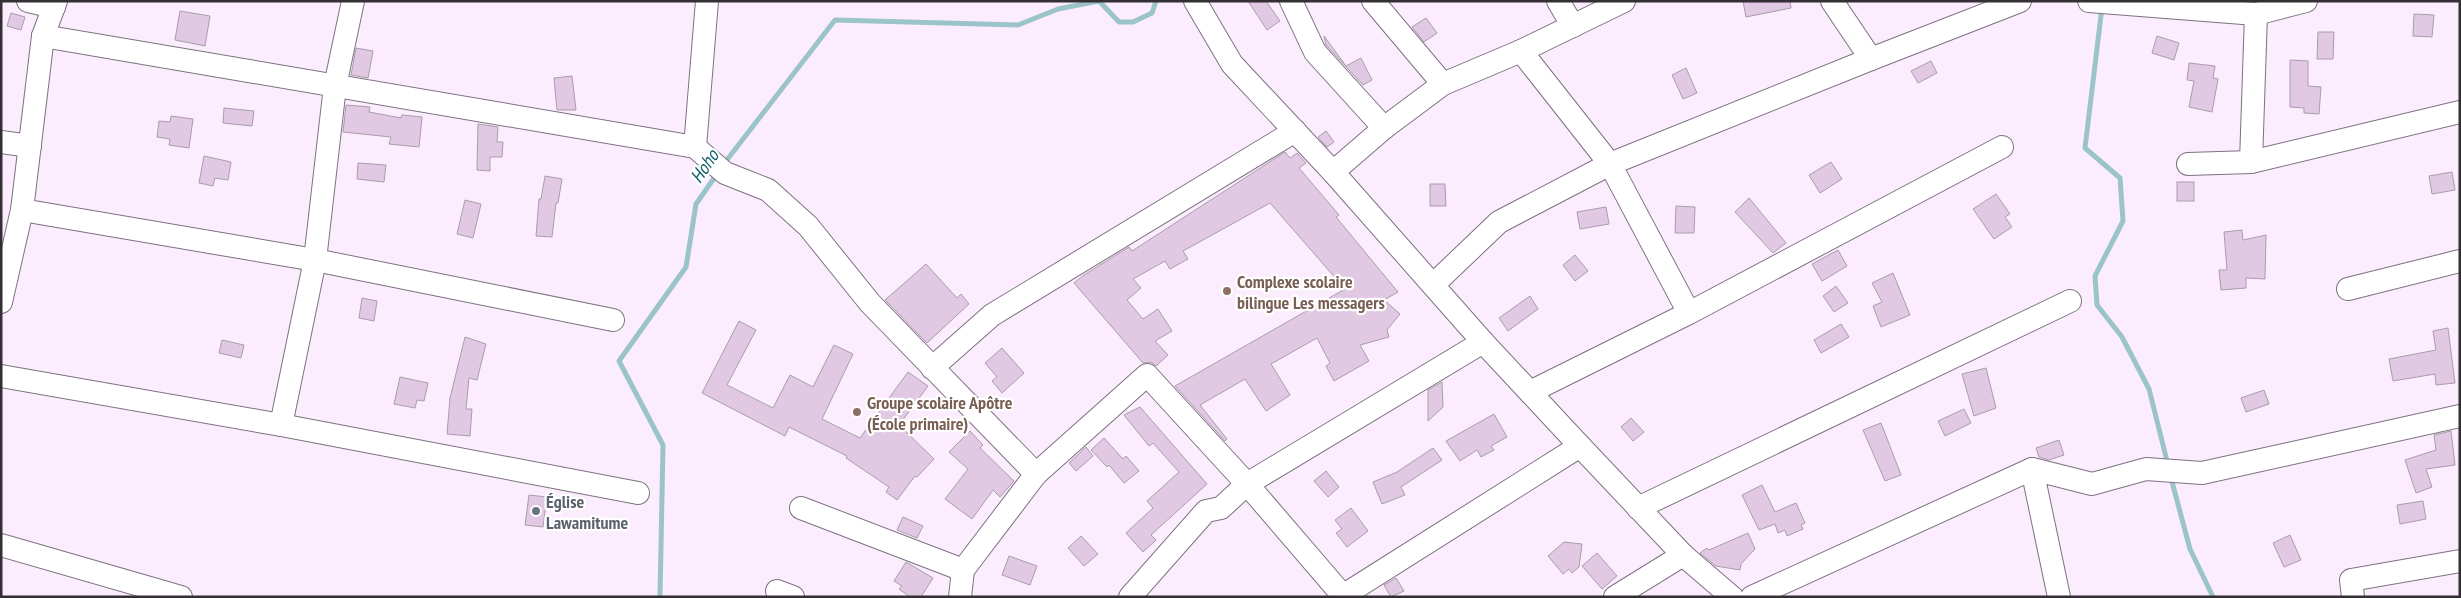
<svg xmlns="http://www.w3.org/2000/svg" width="2461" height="598" font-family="'PT Sans Narrow',sans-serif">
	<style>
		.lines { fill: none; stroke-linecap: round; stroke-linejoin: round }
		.stream { stroke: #9bc4c9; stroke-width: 5 }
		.building { fill: #e1c9e4; stroke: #a99cab }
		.minor-casing { stroke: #7d7180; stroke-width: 24 }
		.minor { stroke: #fff; stroke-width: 22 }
		.education-dot { fill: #8d6e63; stroke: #fff; stroke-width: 2 }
		.worship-dot { fill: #6b7280; stroke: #fff; stroke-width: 2 }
		.labels { text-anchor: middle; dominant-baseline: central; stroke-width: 4.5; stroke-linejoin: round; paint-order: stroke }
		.education-label { font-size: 18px; font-weight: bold; fill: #785e54; stroke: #fff; text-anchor: start }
		.worship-label { font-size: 18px; font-weight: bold; fill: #5b616d; stroke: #fff; text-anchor: start }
		.water-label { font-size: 19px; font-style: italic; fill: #0f626b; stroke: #fff }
	</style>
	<rect width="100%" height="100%" fill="#fcedfe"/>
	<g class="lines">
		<g class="stream">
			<polyline points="1099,1 1119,22 1133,22 1152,13 1156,1"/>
			<polyline points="2102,7 2085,148 2120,178 2123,221 2095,276 2097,305 2122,337 2149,389 2168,465"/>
			<polyline points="723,165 835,20 1018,25 1058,9 1099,1"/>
			<polyline points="2171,478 2190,549 2213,597"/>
			<polyline points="660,597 663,445 619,361 686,267 696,204 717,174"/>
		</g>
	</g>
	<g class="building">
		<polygon points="1248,1 1266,1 1280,21 1267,30"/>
		<polygon points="1743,1 1790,1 1791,8 1746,17"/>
		<polygon points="180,11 210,16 205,46 175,40"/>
		<polygon points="11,13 25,17 21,30 7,26"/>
		<polygon points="2414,14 2434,15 2432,37 2413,36"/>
		<polygon points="1426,18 1437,33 1424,42 1412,27"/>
		<polygon points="2318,32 2334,32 2333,59 2317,59"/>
		<polygon points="1324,36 1346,66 1361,58 1372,80 1363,85 1326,45"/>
		<polygon points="2157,36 2179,43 2174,60 2152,53"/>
		<polygon points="356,48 373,51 368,78 351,75"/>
		<polygon points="2290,60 2308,61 2308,86 2321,87 2319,114 2304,113 2304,108 2290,107"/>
		<polygon points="1931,61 1937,73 1918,83 1911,71"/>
		<polygon points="2189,63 2215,66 2213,78 2218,79 2212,112 2189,107 2194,81 2187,80"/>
		<polygon points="1686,68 1697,93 1683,99 1672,75"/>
		<polygon points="572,76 576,110 557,110 554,78"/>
		<polygon points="346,105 370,107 369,112 401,118 402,115 422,117 419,147 389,144 391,137 343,132"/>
		<polygon points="224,108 254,111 252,126 223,123"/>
		<polygon points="171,116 193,119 189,148 169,145 170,139 157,137 159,121 170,122"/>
		<polygon points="478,124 498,127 497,142 503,142 502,157 490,157 490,171 477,170"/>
		<polygon points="1326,131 1334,142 1327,147 1318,137"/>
		<polygon points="1285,152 1290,158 1297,153 1306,163 1299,168 1339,215 1336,217 1398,292 1384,300 1400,314 1387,330 1389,337 1360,345 1369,361 1334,381 1326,366 1330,363 1317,338 1271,364 1290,395 1266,411 1245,379 1200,405 1227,439 1225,441 1175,386 1345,289 1270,203 1183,251 1188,259 1170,269 1165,261 1133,279 1141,288 1127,300 1143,319 1158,309 1172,331 1155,341 1168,355 1156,366 1151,362 1143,363 1074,283 1084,275 1129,247 1132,251"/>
		<polygon points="204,156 231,162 228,180 215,178 213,186 199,183"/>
		<polygon points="1831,162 1842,179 1820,193 1809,175"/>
		<polygon points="358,163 386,165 384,182 357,179"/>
		<polygon points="2452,172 2455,190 2432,194 2429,176"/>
		<polygon points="545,176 562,179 558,203 556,203 552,237 536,236 539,199 541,199"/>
		<rect x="2177" y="182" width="17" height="19"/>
		<polygon points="1430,184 1445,184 1446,206 1430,206"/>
		<polygon points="1996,194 2010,214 2005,217 2012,227 1994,239 1973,209"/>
		<polygon points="1749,198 1786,243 1773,253 1735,212"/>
		<polygon points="465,200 481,204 473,238 457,234"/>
		<polygon points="1676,206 1695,207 1694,233 1675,233"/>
		<polygon points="1606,207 1609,224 1580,229 1577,212"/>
		<polygon points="2242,230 2243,240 2266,235 2265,279 2246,278 2246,288 2221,290 2219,270 2227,270 2224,232"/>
		<polygon points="1838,250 1847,266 1822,281 1812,264"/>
		<polygon points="1575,255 1588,271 1575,281 1563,265"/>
		<polygon points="926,264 957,298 961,294 969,304 927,343 885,300"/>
		<polygon points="1893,273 1910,315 1881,327 1873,306 1882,302 1872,283"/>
		<polygon points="1836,286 1848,303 1834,312 1823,296"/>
		<polygon points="1530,296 1538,309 1508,331 1499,318"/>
		<polygon points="362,298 377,301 374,321 359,318"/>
		<polygon points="739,321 756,330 727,385 773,408 790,375 813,387 834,345 853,354 822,419 860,438 908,372 928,386 899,425 934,459 917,477 915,476 897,500 886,492 889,487 846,458 847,456 789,427 785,436 702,393"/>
		<polygon points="1841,324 1849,337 1821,353 1814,340"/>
		<polygon points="2448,328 2455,383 2436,385 2435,374 2393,381 2389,359 2436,350 2433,331"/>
		<polygon points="465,337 486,344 477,380 469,378 466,409 472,409 470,436 447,434 450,398"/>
		<polygon points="222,340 244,345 241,358 219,353"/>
		<polygon points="1002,348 1024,373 1002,393 992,381 997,377 985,363"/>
		<polygon points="1986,368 1996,408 1974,416 1962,374"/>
		<polygon points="400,377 428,383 424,401 417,400 415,408 394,404"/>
		<polygon points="1442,382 1443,407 1428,421 1428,390"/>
		<polygon points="2264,390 2269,404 2246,412 2241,398"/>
		<polygon points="1140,407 1207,484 1151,535 1156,540 1143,552 1126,533 1153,508 1147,501 1179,472 1153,443 1149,446 1124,415"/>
		<polygon points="1964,409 1971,423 1945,436 1938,421"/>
		<polygon points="1494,414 1507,437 1491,446 1494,450 1481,457 1477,450 1460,461 1446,441"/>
		<polygon points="1631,418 1644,432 1633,441 1621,427"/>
		<polygon points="1881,423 1901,475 1885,481 1863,430"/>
		<polygon points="970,431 983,445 980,448 1014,481 1000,497 993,490 972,519 945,499 968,469 949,452"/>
		<polygon points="2451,431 2455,465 2426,469 2432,487 2416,493 2405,460 2436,450 2434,435"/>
		<polygon points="1104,438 1123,459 1126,456 1139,471 1124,483 1109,465 1107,467 1091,450"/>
		<polygon points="2059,440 2064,455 2049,460 2039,457 2036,448"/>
		<polygon points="1086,447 1093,456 1076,471 1069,463"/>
		<polygon points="1433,448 1442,460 1401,487 1405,495 1382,504 1373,482 1397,472"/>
		<polygon points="1326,471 1339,487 1328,497 1314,481"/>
		<polygon points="1762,485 1775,512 1796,503 1805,523 1801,525 1803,529 1787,536 1785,530 1778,533 1775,524 1759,530 1742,495"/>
		<polygon points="529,495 547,497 543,527 525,525"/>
		<polygon points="2423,501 2426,519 2400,524 2397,505"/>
		<polygon points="1351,508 1368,531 1347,547 1336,533 1342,529 1335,520"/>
		<polygon points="903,517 923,526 917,538 897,530"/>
		<polygon points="1748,533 1755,549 1741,564 1740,570 1716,566 1700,553 1707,548 1709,550"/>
		<polygon points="2290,535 2301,560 2284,567 2273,543"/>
		<polygon points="1081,536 1098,554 1084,566 1068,548"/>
		<polygon points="1564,542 1582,544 1579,567 1572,573 1569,569 1563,574 1548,556"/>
		<polygon points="1597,553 1617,576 1602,589 1582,566"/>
		<polygon points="1009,556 1037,566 1030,585 1002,575"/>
		<polygon points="906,562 933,578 921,597 910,597 899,589 902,586 894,581"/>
		<polygon points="1396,578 1404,591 1391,597 1384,585"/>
	</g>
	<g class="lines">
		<g class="minor-casing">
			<g id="minor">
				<polyline points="28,1 54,7"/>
				<polyline points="1195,1 1232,64 1333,172 1483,342 1580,446 1683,555 1732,597"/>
				<polyline points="1291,1 1315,52 1384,128"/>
				<polyline points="1373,1 1443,84"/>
				<polyline points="1558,1 1573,26"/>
				<polyline points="1832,1 1871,59"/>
				<polyline points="2089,1 2256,14 2306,1"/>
				<polyline points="43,36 695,147 725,173 768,190 808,226 870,303 1036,474"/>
				<polyline points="1521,51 1610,164 1689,313"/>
				<polyline points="1,142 30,146"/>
				<polyline points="695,147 707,1"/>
				<polyline points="2251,162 2256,14"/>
				<polyline points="2188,164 2251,162 2460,112"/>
				<polyline points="1333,172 1384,128 1443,84 1521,51 1624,1"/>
				<polyline points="22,210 315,260 613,320"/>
				<polyline points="1434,284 1499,222 1610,164 1871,59 2020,1"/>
				<polyline points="2348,289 2460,261"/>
				<polyline points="1,302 22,210 43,36 56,1"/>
				<polyline points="932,368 992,315 1295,131"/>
				<polyline points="1,376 281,425 638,493"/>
				<polyline points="1530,392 1689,313 2002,147"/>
				<polyline points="281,425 315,260 335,86 353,1"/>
				<polyline points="2032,469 2059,597"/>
				<polyline points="801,508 963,570"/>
				<polyline points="1638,508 2070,301"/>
				<polyline points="1,545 181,597"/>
				<polyline points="777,591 793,597"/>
				<polyline points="960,597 963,570 1036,474 1147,375 1247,484 1344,597"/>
				<polyline points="1130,597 1206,511 1221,508 1247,484 1483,342"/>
				<polyline points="1341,597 1580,446"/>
				<polyline points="1615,597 1683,555"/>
				<polyline points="1752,597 2032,469 2092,484 2146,469 2202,473 2460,416"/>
				<polyline points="2353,597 2351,580 2460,561"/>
			</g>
		</g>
		<use href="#minor" class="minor"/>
	</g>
	<g class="education-dot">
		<circle cx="1227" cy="291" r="5"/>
		<circle cx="857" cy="412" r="5"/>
	</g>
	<circle class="worship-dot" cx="536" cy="511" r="5"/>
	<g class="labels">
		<g class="education-label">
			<text x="1237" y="281">Complexe scolaire<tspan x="1237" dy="21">bilingue Les messagers</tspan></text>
			<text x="867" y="402">Groupe scolaire Apôtre<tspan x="867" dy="21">(École primaire)</tspan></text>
		</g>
		<g class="worship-label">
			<text x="546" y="501">Église<tspan x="546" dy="21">Lawamitume</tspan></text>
		</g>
		<g class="water-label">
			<text transform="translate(704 166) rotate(-56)">Hoho</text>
		</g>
	</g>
	<rect width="2461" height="598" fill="none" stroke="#342f35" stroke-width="5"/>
</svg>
